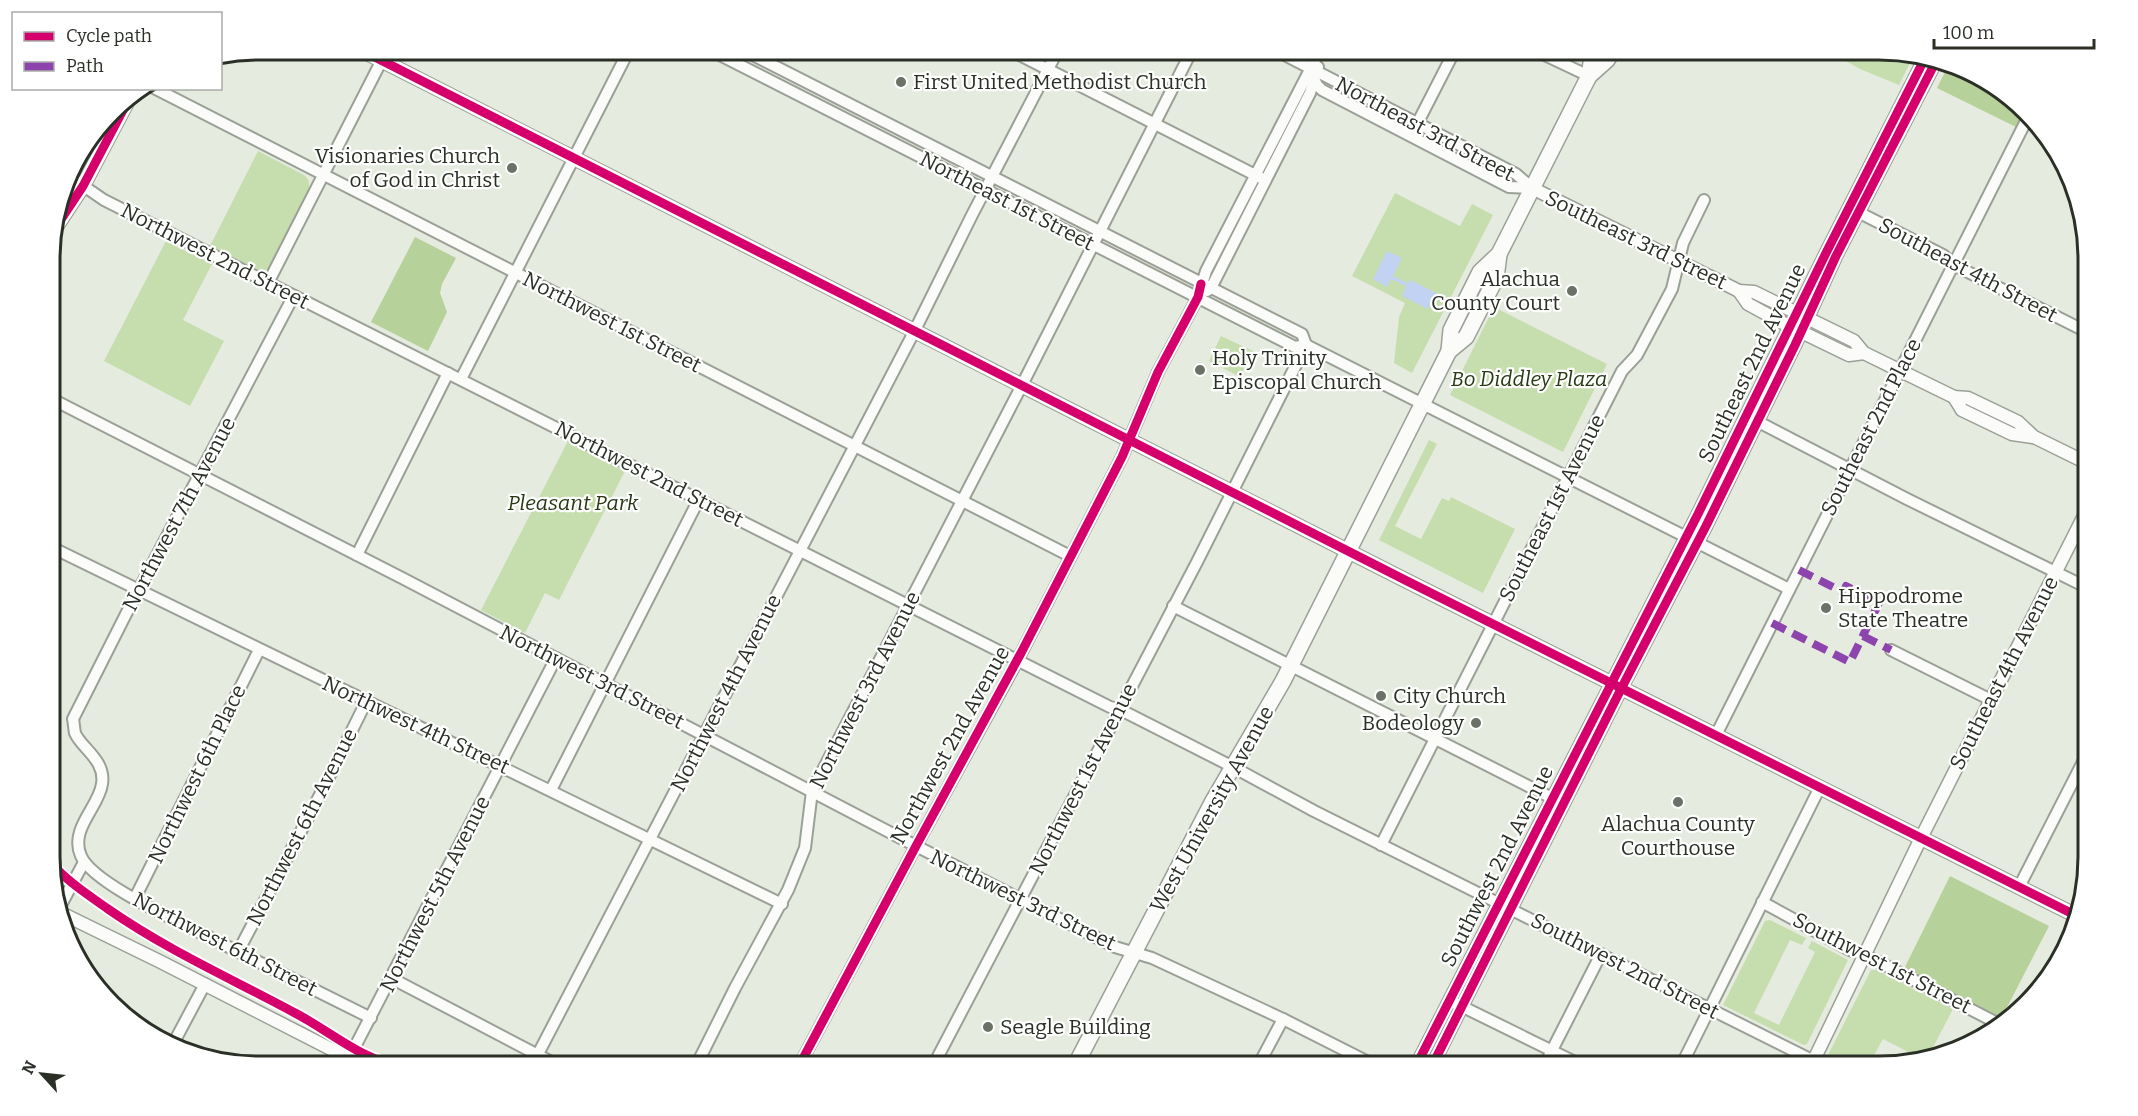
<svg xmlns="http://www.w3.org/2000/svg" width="2138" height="1116" font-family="Bitter,serif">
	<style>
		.green { fill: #c6deae }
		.forest { fill: #b6d199 }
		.water { fill: #c1d2f3 }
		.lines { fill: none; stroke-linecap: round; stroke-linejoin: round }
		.minor-casing { stroke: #9ba097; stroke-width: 14 }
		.tertiary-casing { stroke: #9ba097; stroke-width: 15 }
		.secondary-casing { stroke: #9ba097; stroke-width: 16 }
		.primary-casing { stroke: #9ba097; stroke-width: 18 }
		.minor { stroke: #fbfcfa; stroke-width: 10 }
		.tertiary { stroke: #fbfcfa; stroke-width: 12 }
		.secondary { stroke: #fbfcfa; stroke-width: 14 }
		.primary { stroke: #fbfcfa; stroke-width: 15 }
		.quiet { stroke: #8e44ad; stroke-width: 8; stroke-dasharray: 15 8; stroke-linecap: butt }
		.cycleway-casing { stroke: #fff; stroke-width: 13 }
		.cycleway { stroke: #d6006c; stroke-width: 9 }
		.poi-dot { fill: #6c7167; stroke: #fff; stroke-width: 2 }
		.labels { text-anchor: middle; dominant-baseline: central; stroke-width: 4.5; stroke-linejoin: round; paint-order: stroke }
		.poi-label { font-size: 21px; fill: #2b3027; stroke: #fff; text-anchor: start }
		.street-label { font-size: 21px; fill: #2b3027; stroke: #fff }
		.park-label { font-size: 21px; font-style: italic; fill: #283913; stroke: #fff }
		.rim { fill: none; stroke: #2b3027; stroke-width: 3 }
	</style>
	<rect width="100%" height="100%" fill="#e5ebdf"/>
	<g class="green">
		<polygon points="1826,50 1879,50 1913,57 1899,85 1860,69"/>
		<path d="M258 151 304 175C310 180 310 185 308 192L269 268 263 272 210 246Z"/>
		<polygon points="1395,193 1460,226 1472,204 1493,215 1412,373 1394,363 1399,317 1405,303 1352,276"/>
		<polygon points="166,241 212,264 183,320 224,341 190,406 104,361"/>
		<polygon points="1494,307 1607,364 1563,452 1450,395"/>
		<polygon points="1221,336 1253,351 1240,377 1209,361"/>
		<polygon points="1429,440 1437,444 1395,526 1421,539 1442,498 1449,501 1451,497 1515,529 1483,593 1379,540"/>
		<polygon points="568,441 625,471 559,600 545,593 525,633 481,610"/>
		<polygon points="1770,920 1806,938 1802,945 1790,940 1754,1013 1779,1025 1815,952 1808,948 1812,941 1848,960 1807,1044 1804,1045 1723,1005 1765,921"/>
		<polygon points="1871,970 1877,970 1953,1009 1930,1053 1918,1057 1883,1039 1868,1066 1839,1066 1830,1062 1829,1053"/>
	</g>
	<g class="forest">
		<polygon points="1948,66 1972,71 2022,115 2016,127 1937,88"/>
		<polygon points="415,237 456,258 442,284 440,293 447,312 428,351 371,322"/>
		<polygon points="1950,876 2049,926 2001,1019 1903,971"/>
	</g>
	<polygon class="water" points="1387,251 1402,258 1393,276 1408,283 1410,280 1436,293 1428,309 1402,296 1406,286 1391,279 1387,287 1373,279"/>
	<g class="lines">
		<g class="minor-casing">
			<g id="minor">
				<polyline points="710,50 1295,347 1306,345 1789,589"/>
				<polyline points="743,50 1302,334 1306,345"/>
				<polyline points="1010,50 1265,180"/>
				<polyline points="1275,50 1516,174 1532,188"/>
				<polyline points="1534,50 1589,76"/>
				<polyline points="1312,75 1317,85 1322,90 1509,187 1532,188"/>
				<polyline points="154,88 1070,556"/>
				<polyline points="1415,128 1455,50"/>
				<polyline points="69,176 104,200 1110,707 1119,709 1233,767 1314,811 1824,1066"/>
				<polyline points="1852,209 1943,255 1954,265 2087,332"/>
				<polyline points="268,283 387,50"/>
				<polyline points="1207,291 1211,288 1310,93 1318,67"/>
				<path d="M293 297 126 614 73 719C74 723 74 729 75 733 81 748 106 760 102 784 99 807 69 829 81 856 92 882 171 918 199 932 256 961 313 989 371 1018"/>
				<polyline points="461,379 629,50"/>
				<polyline points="50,398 404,579 916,846 1115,947 1152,958 1283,1019 1376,1066"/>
				<polyline points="1751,418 1907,499 2088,588"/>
				<path d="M51 547C294 667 539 783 782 904"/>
				<polyline points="357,555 448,373"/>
				<polyline points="1173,606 1552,798"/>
				<polyline points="1891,650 1991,700"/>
				<polyline points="1716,735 2027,119"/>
				<polyline points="551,790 699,499"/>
				<polyline points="1381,845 1622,371 1637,355 1672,289 1683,243 1704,200"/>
				<polyline points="2019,887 2088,752"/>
				<polyline points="135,898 259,650"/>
				<polyline points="1762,902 1850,950 1865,955 2001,1025"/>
				<polyline points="60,907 84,862"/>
				<polyline points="238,952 323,789 366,702"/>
				<polyline points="391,978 559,1066"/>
				<polyline points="1455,1003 1583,1066"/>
				<polyline points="172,1046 205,984"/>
				<polyline points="537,1056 915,330 972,215 1058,50"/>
				<polyline points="345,1066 556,658"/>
				<polyline points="696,1066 735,988 788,890 805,848 812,791 1022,385 1192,50"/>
				<polyline points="799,1066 916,846 1014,667 1122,457 1158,372 1198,297 1206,271 1317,56 1323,50"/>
				<polyline points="933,1066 1197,562 1306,345"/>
				<polyline points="1258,1066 1283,1019"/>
				<polyline points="1544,1066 1601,954"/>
				<polyline points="1681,1066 1820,787"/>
			</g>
		</g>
		<g class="tertiary-casing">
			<g id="tertiary">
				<polyline points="1532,188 1739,291 1754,292 1854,341 1864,353 1954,397 1968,398 2018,422 2034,437 2087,463"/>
				<polyline points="1739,291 1748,304 1781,322 1849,355 1864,353"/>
				<polyline points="1954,397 1962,410 2012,434 2033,437"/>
				<polyline points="63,914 161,962 364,1066"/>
				<polyline points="1416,1066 1698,514 1827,251 1924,60"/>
				<polyline points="1432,1066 1622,687 1706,526 1795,345 1836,256 1935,63"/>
				<polyline points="1811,1066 1921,838 2088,508"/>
			</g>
		</g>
		<g class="secondary-casing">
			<g id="secondary">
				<polyline points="361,50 1407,581 2075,915"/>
				<polyline points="54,230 83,186 131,95"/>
			</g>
		</g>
		<g class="primary-casing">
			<g id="primary">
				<polyline points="1589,76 1607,60 1613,50"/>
				<polyline points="1449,351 1451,330 1480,272 1499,254 1589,76 1593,50"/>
				<polyline points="1075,1066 1213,801 1283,681 1449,351 1466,337 1496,278 1499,254"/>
			</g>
		</g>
		<use href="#minor" class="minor"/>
		<use href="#tertiary" class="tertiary"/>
		<use href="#secondary" class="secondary"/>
		<use href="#primary" class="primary"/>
		<g class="quiet">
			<polyline points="1799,570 1843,592 1844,591"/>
			<polyline points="1772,623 1850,662 1879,603 1846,586 1845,589"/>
			<polyline points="1863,636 1891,650"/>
		</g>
		<g class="cycleway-casing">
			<g id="cycleway">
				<polyline points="361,50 1407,581 2075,915"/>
				<polyline points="54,230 83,186 131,95"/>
				<path d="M51 863C67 881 88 895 108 909 167 950 232 979 295 1013 330 1031 361 1060 400 1066"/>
				<polyline points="799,1066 916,846 1021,653 1122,457 1158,372 1198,297 1201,284"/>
				<polyline points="1416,1066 1698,514 1827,251 1924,60"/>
				<polyline points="1432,1066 1622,687 1706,526 1795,345 1836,256 1935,63"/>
			</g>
		</g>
		<use href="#cycleway" class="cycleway"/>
	</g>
	<g class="poi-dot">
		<circle cx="901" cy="82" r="6"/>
		<circle cx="512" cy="168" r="6"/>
		<circle cx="1572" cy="291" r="6"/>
		<circle cx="1200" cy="370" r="6"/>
		<circle cx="1826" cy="608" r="6"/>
		<circle cx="1381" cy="696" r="6"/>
		<circle cx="1476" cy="723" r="6"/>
		<circle cx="1678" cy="802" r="6"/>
		<circle cx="988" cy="1027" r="6"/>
	</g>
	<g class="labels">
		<g class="poi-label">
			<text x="913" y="82">First United Methodist Church</text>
			<text x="500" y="156" text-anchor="end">Visionaries Church<tspan x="500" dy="24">of God in Christ</tspan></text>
			<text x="1560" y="279" text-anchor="end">Alachua<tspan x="1560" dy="24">County Court</tspan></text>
			<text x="1212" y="358">Holy Trinity<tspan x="1212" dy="24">Episcopal Church</tspan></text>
			<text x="1838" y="596">Hippodrome<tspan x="1838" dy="24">State Theatre</tspan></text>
			<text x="1393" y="696">City Church</text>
			<text x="1464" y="723" text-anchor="end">Bodeology</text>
			<text x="1678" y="824" text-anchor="middle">Alachua County<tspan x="1678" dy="24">Courthouse</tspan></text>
			<text x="1000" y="1027">Seagle Building</text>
		</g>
		<g class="street-label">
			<text transform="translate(1425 129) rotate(28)">Northeast 3rd Street</text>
			<text transform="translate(1007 201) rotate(27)">Northeast 1st Street</text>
			<text transform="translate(1636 240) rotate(26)">Southeast 3rd Street</text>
			<text transform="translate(215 256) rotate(27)">Northwest 2nd Street</text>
			<text transform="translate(1968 270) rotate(28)">Southeast 4th Street</text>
			<text transform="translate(612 322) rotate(27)">Northwest 1st Street</text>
			<text transform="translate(1752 363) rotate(-64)">Southeast 2nd Avenue</text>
			<text transform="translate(1871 427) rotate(-63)">Southeast 2nd Place</text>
			<text transform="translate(649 474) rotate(27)">Northwest 2nd Street</text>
			<text transform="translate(1552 508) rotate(-63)">Southeast 1st Avenue</text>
			<text transform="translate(179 514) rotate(-62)">Northwest 7th Avenue</text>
			<text transform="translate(2004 673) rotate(-63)">Southeast 4th Avenue</text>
			<text transform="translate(592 677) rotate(27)">Northwest 3rd Street</text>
			<text transform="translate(865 690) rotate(-63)">Northwest 3rd Avenue</text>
			<text transform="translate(726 693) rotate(-63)">Northwest 4th Avenue</text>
			<text transform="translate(416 725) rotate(25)">Northwest 4th Street</text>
			<text transform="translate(950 745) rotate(-61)">Northwest 2nd Avenue</text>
			<text transform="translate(197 774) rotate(-64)">Northwest 6th Place</text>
			<text transform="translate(1083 779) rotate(-63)">Northwest 1st Avenue</text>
			<text transform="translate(1212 809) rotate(-61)">West University Avenue</text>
			<text transform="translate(302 827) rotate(-63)">Northwest 6th Avenue</text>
			<text transform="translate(1497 866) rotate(-63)">Southwest 2nd Avenue</text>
			<text transform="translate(435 894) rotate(-63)">Northwest 5th Avenue</text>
			<text transform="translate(1023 900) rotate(26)">Northwest 3rd Street</text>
			<text transform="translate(225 944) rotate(27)">Northwest 6th Street</text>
			<text transform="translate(1882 963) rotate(27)">Southwest 1st Street</text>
			<text transform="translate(1625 966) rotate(27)">Southwest 2nd Street</text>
		</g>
		<g class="park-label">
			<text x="1529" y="379">Bo Diddley Plaza</text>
			<text x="573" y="503">Pleasant Park</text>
		</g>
	</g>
	<path d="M0 0H2138V1116H0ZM259 60H1879A199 199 0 0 1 2078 259V857A199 199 0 0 1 1879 1056H259A199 199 0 0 1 60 857V259A199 199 0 0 1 259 60Z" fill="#fff" fill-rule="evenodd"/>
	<path class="rim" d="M259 60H1879A199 199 0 0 1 2078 259V857A199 199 0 0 1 1879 1056H259A199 199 0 0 1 60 857V259A199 199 0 0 1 259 60Z"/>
	<rect x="12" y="12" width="210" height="78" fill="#ffffff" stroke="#aaaca9" stroke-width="1.5"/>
	<rect x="24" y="32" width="30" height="9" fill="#d6006c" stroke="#aaaca9" stroke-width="1.5"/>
	<text x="66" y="42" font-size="18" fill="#2b3027">Cycle path</text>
	<rect x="24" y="62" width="30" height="9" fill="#8e44ad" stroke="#aaaca9" stroke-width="1.5"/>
	<text x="66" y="72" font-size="18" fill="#2b3027">Path</text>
	<g transform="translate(42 1074) rotate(297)" stroke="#ffffff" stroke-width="4.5" paint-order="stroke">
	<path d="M0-4.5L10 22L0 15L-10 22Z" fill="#2b3027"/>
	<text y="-9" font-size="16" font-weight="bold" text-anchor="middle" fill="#2b3027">N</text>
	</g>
	<path d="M1934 39v9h160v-9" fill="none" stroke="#2b3027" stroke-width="3"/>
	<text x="1943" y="39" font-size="18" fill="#2b3027" stroke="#ffffff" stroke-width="4.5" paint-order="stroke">100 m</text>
</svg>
